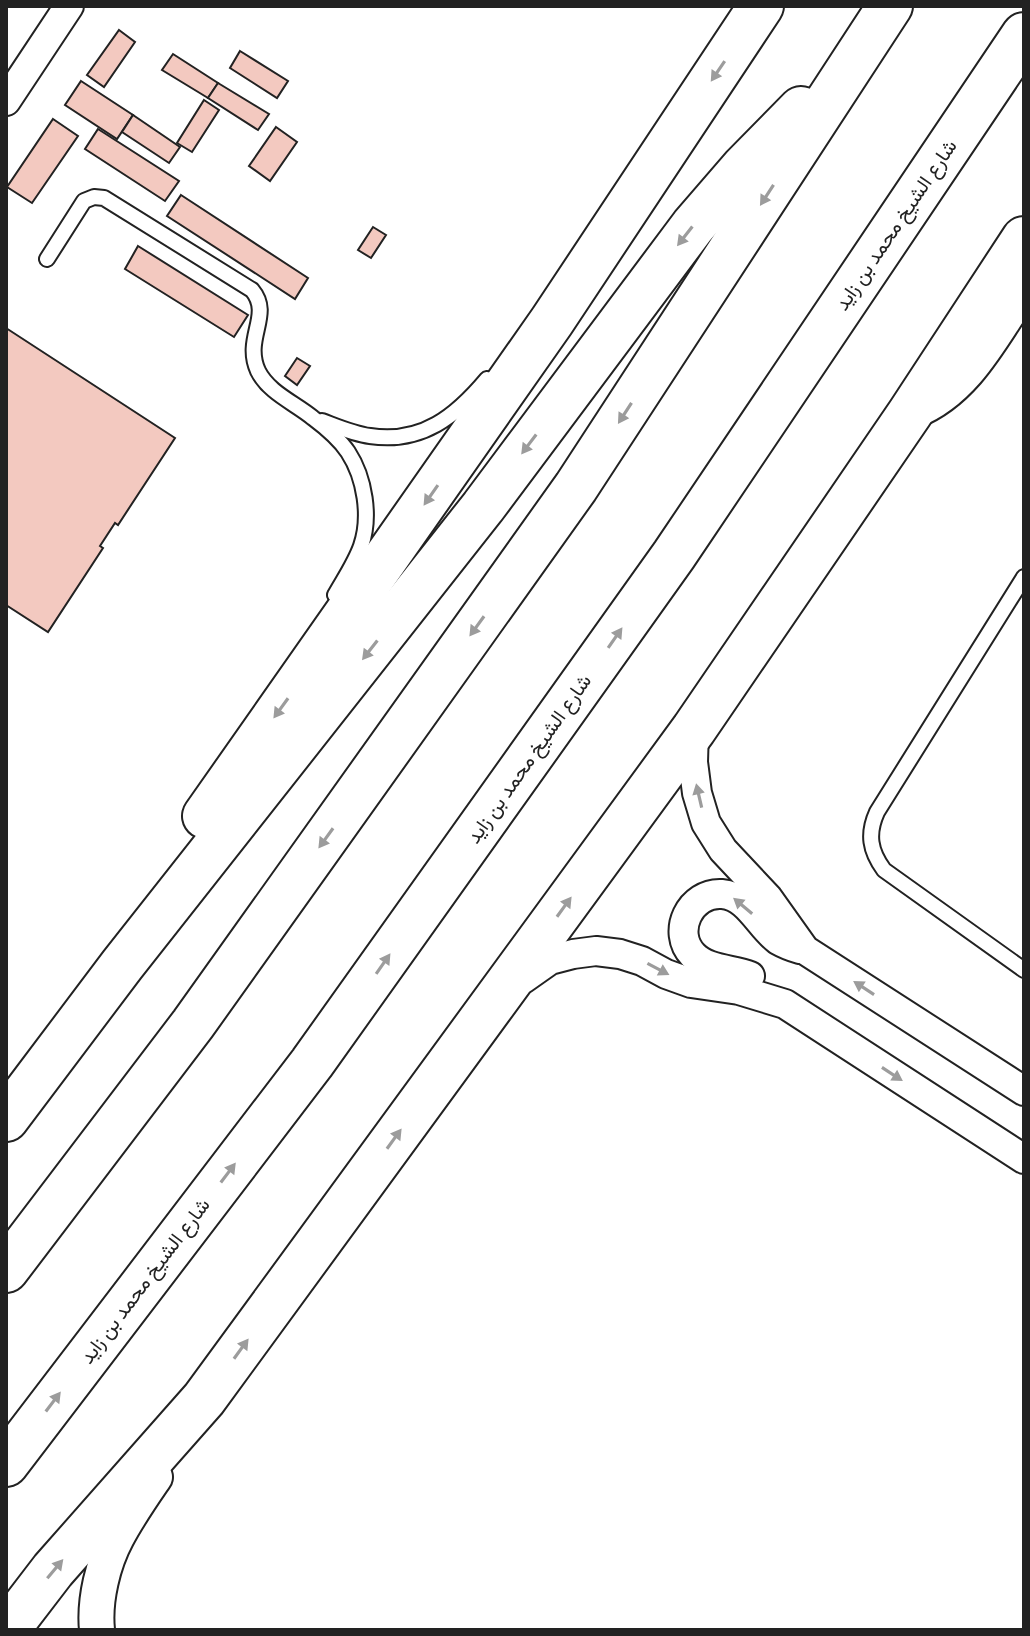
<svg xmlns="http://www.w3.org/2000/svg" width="1030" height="1636" font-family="Signika,Vazirmatn,sans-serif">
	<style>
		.building { fill: #f3c9c0; stroke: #222; stroke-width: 2 }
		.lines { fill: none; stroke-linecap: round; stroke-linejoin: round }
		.service-casing { stroke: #222; stroke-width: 18 }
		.minor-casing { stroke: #222; stroke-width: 32 }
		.tertiary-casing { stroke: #222; stroke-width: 38 }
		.motorway-casing { stroke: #222; stroke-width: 48 }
		.service { stroke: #fff; stroke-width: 14 }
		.minor { stroke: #fff; stroke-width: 28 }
		.tertiary { stroke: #fff; stroke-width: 34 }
		.motorway { stroke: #fff; stroke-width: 44 }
		.oneway { fill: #9c9c9c }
		.labels { text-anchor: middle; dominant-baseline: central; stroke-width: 6; stroke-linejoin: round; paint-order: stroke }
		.street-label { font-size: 20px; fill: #222; stroke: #fff }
	</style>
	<rect width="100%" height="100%" fill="#fff"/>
	<g class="building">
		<polygon points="119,30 135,42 104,87 87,75"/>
		<polygon points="240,51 288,81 277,98 230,68"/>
		<polygon points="173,54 218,83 208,98 162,70"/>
		<polygon points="81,81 133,115 117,139 65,105"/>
		<polygon points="218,83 269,114 258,130 208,98"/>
		<polygon points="204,100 219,110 192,152 177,143"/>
		<polygon points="133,115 180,147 169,163 122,132"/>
		<polygon points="53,119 78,136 32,203 7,187"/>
		<polygon points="276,127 297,142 270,181 249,166"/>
		<polygon points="98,129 179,181 165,201 85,149"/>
		<polygon points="181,195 308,278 295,299 167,216"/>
		<polygon points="373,227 386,235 371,258 358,250"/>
		<polygon points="138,246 248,315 234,337 125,269"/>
		<polygon points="6,328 175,438 118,525 115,523 100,546 103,548 48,632 6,605"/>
		<polygon points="297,358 310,366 297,385 285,376"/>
	</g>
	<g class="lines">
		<g class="service-casing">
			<g id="service">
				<path d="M47 259 84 201 94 197 104 198 252 290C273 315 243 338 258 371 269 393 295 403 313 418 325 427 340 440 348 452 365 478 371 517 361 546 355 563 344 579 335 595"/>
				<path d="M322 421C338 427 354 434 370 436 422 444 456 416 487 379"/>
				<path d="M1024 577 877 812C867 834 870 851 884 870L1024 970"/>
			</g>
		</g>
		<g class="minor-casing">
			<g id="minor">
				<polyline points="6,101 69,6"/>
				<polyline points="694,729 693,762 697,793 706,823 723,850 768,898 805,950 1024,1091"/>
				<path d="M750 976C732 969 707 970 693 955 671 932 690 892 722 894 748 896 759 926 778 940 785 944 793 947 800 949"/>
				<polyline points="523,979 550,960 573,954 596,951 620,954 642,961 666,974 691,983 739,990 785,1004 1024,1159"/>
			</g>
		</g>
		<g class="tertiary-casing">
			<g id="tertiary">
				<path d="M914 411C967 390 993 334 1024 289"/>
				<path d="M97 1630C94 1600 103 1563 117 1537 128 1516 142 1496 155 1477"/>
			</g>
		</g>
		<g class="motorway-casing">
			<g id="motorway">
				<polyline points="205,816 552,321 761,6"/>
				<polyline points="6,1119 122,965 483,507 693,226 744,167 801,109"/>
				<polyline points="6,1270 193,1024 576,487 890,6"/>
				<polyline points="6,1464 312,1063 674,555 1024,35"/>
				<polyline points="7,1630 53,1570 204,1399 694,729 910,413 1024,239"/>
			</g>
		</g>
		<use href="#service" class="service"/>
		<use href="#minor" class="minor"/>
		<use href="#tertiary" class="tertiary"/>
		<use href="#motorway" class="motorway"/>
	</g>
	<defs><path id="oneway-solid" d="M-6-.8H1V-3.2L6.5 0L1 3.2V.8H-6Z" transform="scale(2)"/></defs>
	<g class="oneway">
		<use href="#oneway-solid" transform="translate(718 71) rotate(124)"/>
		<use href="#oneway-solid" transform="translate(767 195) rotate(123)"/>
		<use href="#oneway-solid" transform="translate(685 236) rotate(128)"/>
		<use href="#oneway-solid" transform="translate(625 413) rotate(123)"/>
		<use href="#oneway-solid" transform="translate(529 444) rotate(127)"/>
		<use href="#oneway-solid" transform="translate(431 495) rotate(125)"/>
		<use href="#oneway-solid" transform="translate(477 626) rotate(126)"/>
		<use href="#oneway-solid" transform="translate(615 638) rotate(-55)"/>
		<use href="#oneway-solid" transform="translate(370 650) rotate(128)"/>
		<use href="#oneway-solid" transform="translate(281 708) rotate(126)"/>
		<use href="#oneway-solid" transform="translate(699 796) rotate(-103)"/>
		<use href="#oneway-solid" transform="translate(326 838) rotate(126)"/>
		<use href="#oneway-solid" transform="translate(743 906) rotate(-140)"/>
		<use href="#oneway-solid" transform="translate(564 907) rotate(-54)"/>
		<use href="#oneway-solid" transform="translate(383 964) rotate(-55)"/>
		<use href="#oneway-solid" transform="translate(658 969) rotate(28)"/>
		<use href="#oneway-solid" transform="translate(864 988) rotate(-147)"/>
		<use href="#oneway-solid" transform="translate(892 1074) rotate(33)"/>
		<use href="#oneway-solid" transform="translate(394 1139) rotate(-54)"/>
		<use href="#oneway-solid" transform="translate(228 1173) rotate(-53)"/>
		<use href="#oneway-solid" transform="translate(241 1349) rotate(-54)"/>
		<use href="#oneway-solid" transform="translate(53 1402) rotate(-53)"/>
		<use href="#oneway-solid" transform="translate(55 1569) rotate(-50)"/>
	</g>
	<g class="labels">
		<g class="street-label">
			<text transform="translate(896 225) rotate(-56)">شارع الشيخ محمد بن زايد</text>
			<text transform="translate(529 759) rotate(-55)">شارع الشيخ محمد بن زايد</text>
			<text transform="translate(145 1281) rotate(-53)">شارع الشيخ محمد بن زايد</text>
		</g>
	</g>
	<rect width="1030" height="1636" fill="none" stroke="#222222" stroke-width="16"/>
</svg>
